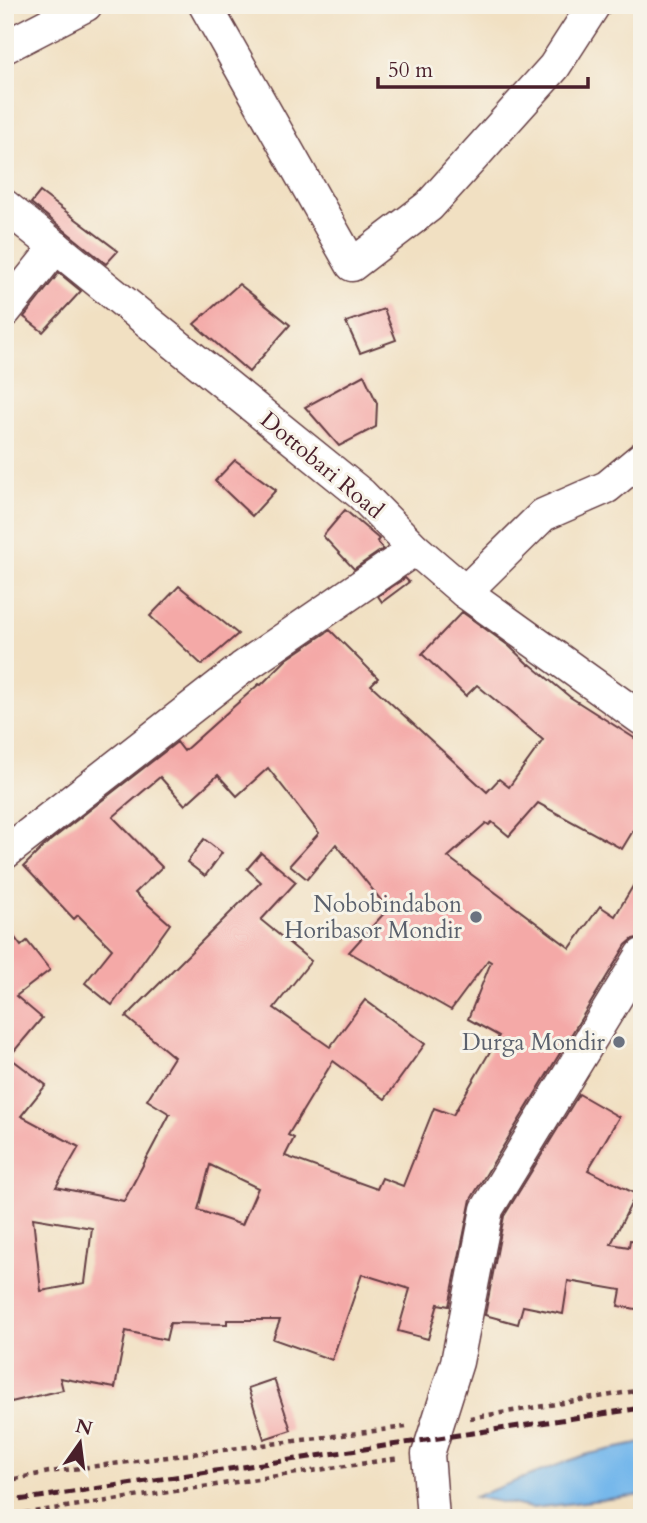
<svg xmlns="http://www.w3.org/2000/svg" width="647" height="1523" font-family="Cardo,serif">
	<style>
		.water { fill: #76b8eb; stroke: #606c8b; stroke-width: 2 }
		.building { fill: #f4a9a7; fill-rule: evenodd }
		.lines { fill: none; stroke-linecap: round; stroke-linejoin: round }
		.minor-casing { stroke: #633c42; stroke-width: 35 }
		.path { stroke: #633c42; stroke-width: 4.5; stroke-dasharray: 5 5; stroke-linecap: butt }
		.minor { stroke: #fff; stroke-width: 32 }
		.rail { stroke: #4a1f2b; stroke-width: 5; stroke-dasharray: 10 5; stroke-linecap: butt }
		.worship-dot { fill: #6b7280; stroke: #f7f3e8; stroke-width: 2.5 }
		.labels { text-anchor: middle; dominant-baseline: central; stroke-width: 6; stroke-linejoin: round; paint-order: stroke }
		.street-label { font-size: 23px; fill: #4a1f2b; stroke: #f7f3e8 }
		.worship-label { font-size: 23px; fill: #5b616d; stroke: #f7f3e8; text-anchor: end }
	</style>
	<rect width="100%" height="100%" fill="#f7f3e8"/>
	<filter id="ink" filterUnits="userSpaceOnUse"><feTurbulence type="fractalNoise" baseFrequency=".0143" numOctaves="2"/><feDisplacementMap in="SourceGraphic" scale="14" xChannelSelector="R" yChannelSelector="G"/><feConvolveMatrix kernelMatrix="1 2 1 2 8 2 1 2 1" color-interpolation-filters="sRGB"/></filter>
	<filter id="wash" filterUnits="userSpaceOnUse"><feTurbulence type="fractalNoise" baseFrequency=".00686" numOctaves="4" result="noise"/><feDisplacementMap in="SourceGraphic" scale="28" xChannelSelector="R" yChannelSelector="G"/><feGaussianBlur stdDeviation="1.57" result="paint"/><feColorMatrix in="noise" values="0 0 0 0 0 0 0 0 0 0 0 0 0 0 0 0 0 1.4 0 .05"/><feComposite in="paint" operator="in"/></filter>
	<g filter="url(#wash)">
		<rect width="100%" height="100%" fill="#f1e0c2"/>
		<polygon class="water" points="642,1443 642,1495 532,1508 474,1497 584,1455"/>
		<g id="blocks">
			<g class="building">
				<polygon points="40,192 118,251 106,264 31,203"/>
				<polygon points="59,273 81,291 43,332 24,317"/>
				<polygon points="239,284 290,325 249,372 194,324"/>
				<polygon points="384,309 396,340 360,353 346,322"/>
				<polygon points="364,375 377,403 376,427 339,446 305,407"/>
				<polygon points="235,460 276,490 252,516 215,481"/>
				<polygon points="345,510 379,539 377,541 383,549 354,569 323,536"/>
				<polygon points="405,578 409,582 382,602 378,596"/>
				<polygon points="179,586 238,634 202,665 150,616"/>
				<path d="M462 612 509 646 529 665 530 664 570 697 642 743V816L622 849 538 803 509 836 492 822 489 825 486 823 448 857 570 948 600 906 615 916 642 871V937L633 939 626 945 471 1199 449 1306 438 1304 428 1339 398 1331 410 1289 362 1274 332 1360 273 1339 280 1320H227V1324L170 1323 166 1340 126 1331 115 1388 60 1378 63 1390 11 1402 5 1378V924L21 946 27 941 50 970 16 996 42 1018 9 1057 46 1085 21 1116 79 1147 56 1187 124 1201 170 1114 147 1100 174 1057 126 1017 261 882 247 869 261 853 296 882 261 920 311 961 274 1008 330 1047 365 1000 425 1044 385 1099 333 1061 288 1135 294 1138 285 1156 377 1189 382 1178 403 1186 434 1108 453 1115 499 1036 468 1019 491 962 488 960 451 1010 349 952 388 909 336 844 307 879 290 865 319 833 268 768 237 796 218 775 185 805 160 777 113 817 162 867 135 893 170 924 112 1005 85 983 112 949 78 915 74 919 24 866 46 844 177 742 184 751 259 684 261 685 287 659 330 630 378 678 371 685 487 792 499 779 509 787 543 740 477 685 466 696 422 654ZM210 1165 258 1188 242 1225 198 1210ZM33 1218 92 1228 85 1283 41 1291Z"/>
				<polygon points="204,839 222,853 205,876 187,862"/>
				<polygon points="579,1094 619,1117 588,1170 636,1194 611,1244 629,1247 630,1240 642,1241 642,1310 618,1306 621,1290 568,1281 563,1314 523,1306 518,1324 485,1315 504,1216"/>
				<polygon points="274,1379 291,1430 264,1439 248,1388"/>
			</g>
		</g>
	</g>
	<g filter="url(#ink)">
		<use href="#blocks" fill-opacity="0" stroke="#633c42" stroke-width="2"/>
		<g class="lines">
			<g class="minor-casing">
				<g id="minor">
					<polyline points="205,5 352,265 429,206 554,67 594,5"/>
					<polyline points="5,47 86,5"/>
					<polyline points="5,206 361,494 415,549 465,592 642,719"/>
					<polyline points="5,311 56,247"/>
					<polyline points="465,592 543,515 607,487 642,458"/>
					<polyline points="5,853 242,668 415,549"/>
					<polyline points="433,1518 428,1454 457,1362 487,1209 642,955"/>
				</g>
			</g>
			<g class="path">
				<polyline points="470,1418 642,1390"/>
				<polyline points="5,1481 49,1472 406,1427"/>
				<polyline points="5,1516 400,1458"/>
			</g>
			<use href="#minor" class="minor"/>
			<polyline class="rail" points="5,1502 642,1408"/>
		</g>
	</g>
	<g class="worship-dot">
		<circle cx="476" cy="917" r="7"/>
		<circle cx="619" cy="1042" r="7"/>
	</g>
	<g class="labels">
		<g class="street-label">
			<text transform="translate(322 465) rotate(40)">Dottobari Road</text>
		</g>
		<g class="worship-label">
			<text x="462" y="904">Nobobindabon<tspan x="462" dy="26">Horibasor Mondir</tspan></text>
			<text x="605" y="1042">Durga Mondir</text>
		</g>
	</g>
	<rect width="647" height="1523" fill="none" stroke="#f7f3e8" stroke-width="28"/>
	<g transform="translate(80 1443) rotate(14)" stroke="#f7f3e8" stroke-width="5" paint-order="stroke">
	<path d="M0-5L12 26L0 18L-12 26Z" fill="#4a1f2b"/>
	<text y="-10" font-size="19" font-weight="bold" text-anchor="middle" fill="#4a1f2b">N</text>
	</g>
	<path d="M378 77v10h210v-10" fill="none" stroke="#4a1f2b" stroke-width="3.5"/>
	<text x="388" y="77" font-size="21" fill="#4a1f2b" stroke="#f7f3e8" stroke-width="5" paint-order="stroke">50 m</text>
</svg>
